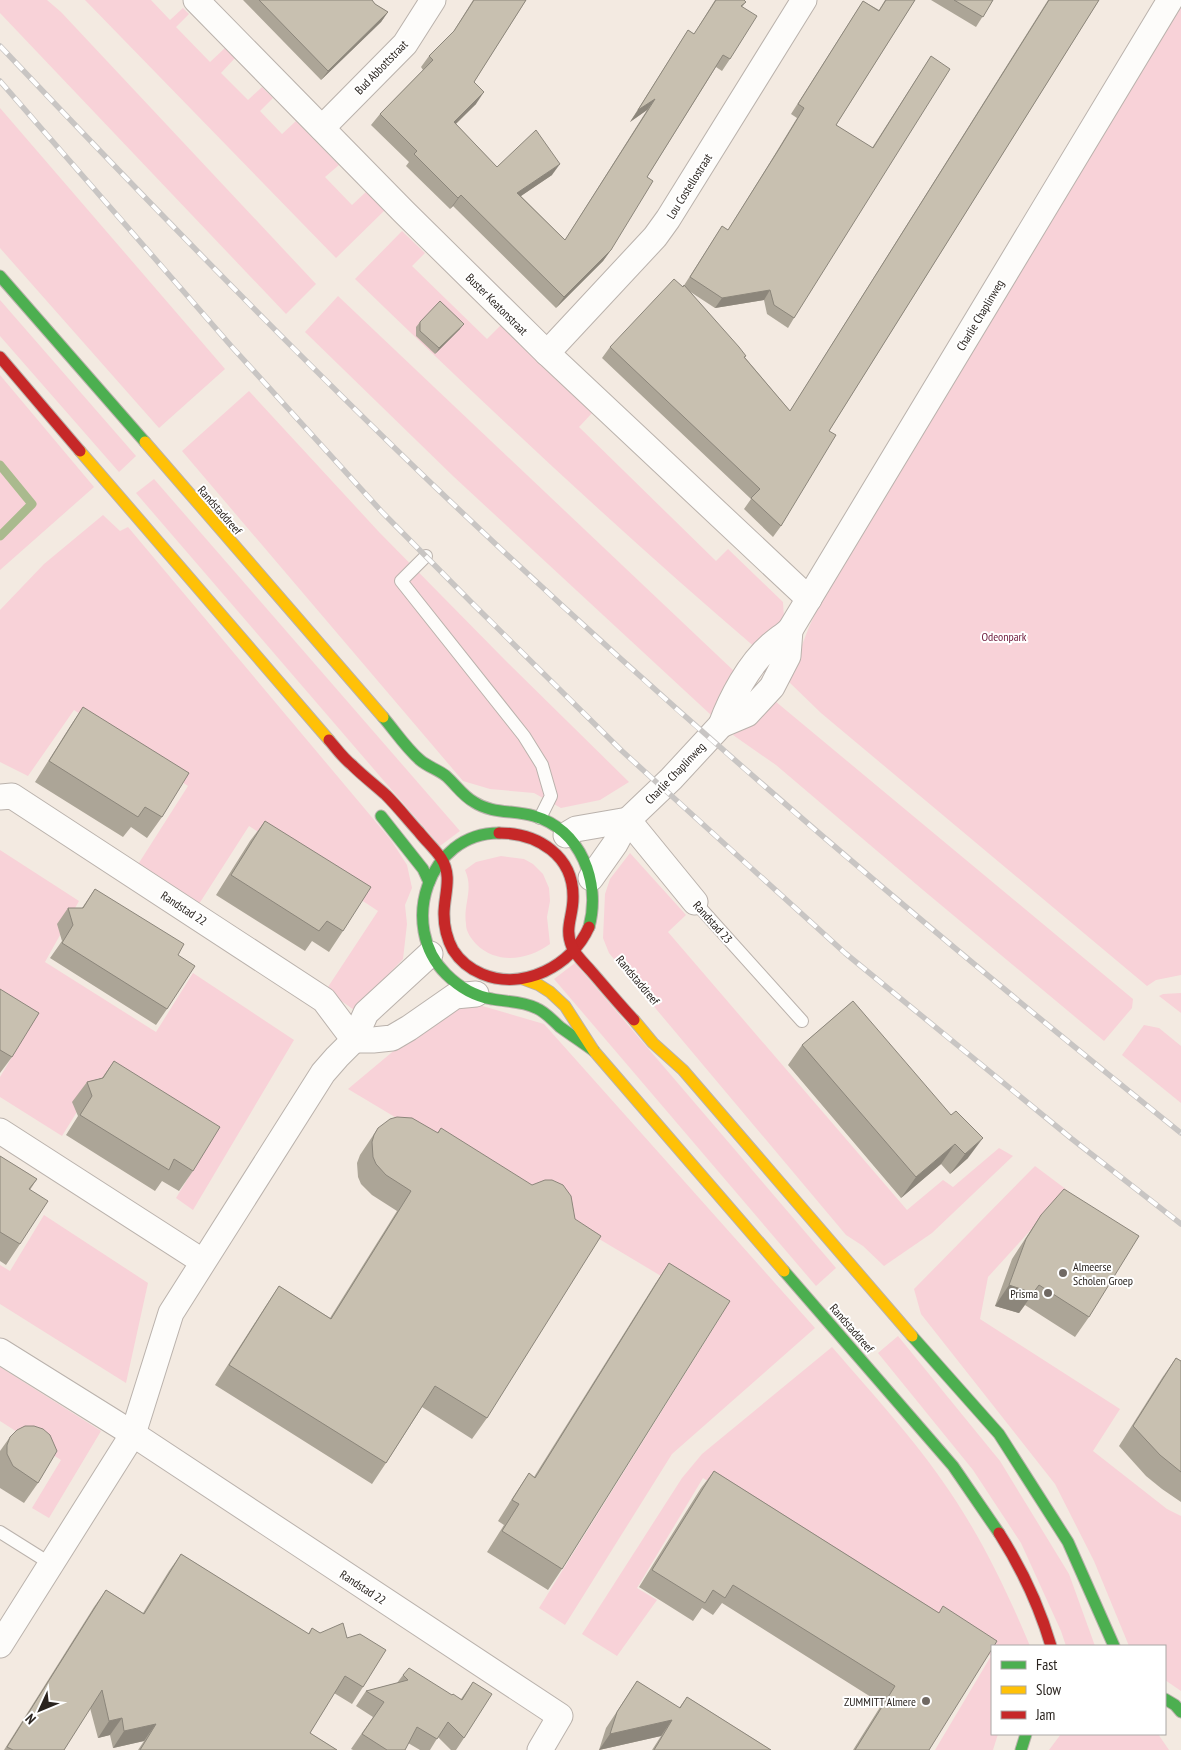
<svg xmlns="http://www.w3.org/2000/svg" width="1181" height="1750" font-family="'PT Sans Narrow',sans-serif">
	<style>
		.green { fill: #f8d2d8 }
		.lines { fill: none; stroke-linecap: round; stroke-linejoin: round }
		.stream { stroke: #aaba8e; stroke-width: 9 }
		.lane-casing { stroke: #bab2ac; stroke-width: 14 }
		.street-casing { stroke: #bab2ac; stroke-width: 27 }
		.fast-casing { stroke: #bab2ac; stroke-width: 13 }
		.slow-casing { stroke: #bab2ac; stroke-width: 13 }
		.jam-casing { stroke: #bab2ac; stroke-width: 13 }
		.lane { stroke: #fdfcfa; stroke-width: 12 }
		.street { stroke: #fdfcfa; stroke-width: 25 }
		.fast { stroke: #4caf50; stroke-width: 11 }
		.slow { stroke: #ffc107; stroke-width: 11 }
		.jam { stroke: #c62828; stroke-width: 11 }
		.rail-casing { stroke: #c8c5c3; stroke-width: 5.5 }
		.rail { stroke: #fff; stroke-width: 4; stroke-dasharray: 11; stroke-linecap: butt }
		.wall { fill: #aca597 }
		.shaded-wall { fill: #8c867b }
		.building { fill: #c8c0b0; stroke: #8c867b }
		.poi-dot { fill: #706963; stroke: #fff; stroke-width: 2 }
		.labels { text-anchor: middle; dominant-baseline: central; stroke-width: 4; stroke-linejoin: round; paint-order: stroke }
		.street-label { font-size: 12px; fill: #2a241f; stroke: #fff }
		.park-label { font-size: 12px; fill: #712041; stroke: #fff }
		.poi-label { font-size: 12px; fill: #2a241f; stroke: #fff; text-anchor: end }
	</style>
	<rect width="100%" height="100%" fill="#f3eae1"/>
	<g class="green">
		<polygon points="0,0 47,0 61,12 316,284 286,314 0,13"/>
		<polygon points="85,0 151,0 170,20 183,8 189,14 176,27 210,62 225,48 235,58 221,73 248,100 262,87 273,98 260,111 282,134 296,121 339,165 325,177 352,205 368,190 386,209 336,258"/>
		<polygon points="1181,0 1181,975 1156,980 1147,986 821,713 788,681 809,627 829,584"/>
		<polygon points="0,108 225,369 159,428 0,248"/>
		<path d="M402 231 425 253 412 266 487 339 504 322 594 411 579 427 716 561 728 549 783 602 784 618 757 649C619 531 486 406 355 279Z"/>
		<polygon points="338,296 735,672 711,715 453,476 305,332"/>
		<polygon points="0,300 136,456 119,472 0,336"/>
		<polygon points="0,375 94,487 0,570"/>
		<polygon points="249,391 379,532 504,659 629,782 600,800 561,808 534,793 490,789 463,781 182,451"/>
		<polygon points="154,479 460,831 440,846 136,493"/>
		<polygon points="103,515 120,531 128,527 391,840 407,865 412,888 405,905 407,924 403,959 354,1010 326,990 378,911 249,826 199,904 137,866 188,786 74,710 28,776 0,762 0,610 44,564"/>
		<polygon points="775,701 1133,999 1132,1008 1104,1041 923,890 776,765 733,735"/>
		<polygon points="0,850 79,901 45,962 156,1032 193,973 294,1040 193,1210 176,1198 207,1147 98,1078 62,1136 0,1097 0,1077 27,1032 0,1015"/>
		<polygon points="630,853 686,915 668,932 907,1210 943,1180 953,1187 999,1148 1013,1156 932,1233 884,1266 863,1246 846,1235 609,953 603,938 605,894 610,879"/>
		<path d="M501 856 524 859 533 864 543 874 549 888 550 901 547 917 550 944C528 960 497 965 476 944 471 938 466 932 466 924 463 904 474 890 465 870L476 862Z"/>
		<polygon points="575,963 836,1268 816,1286 554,979"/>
		<polygon points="1181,993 1181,1013 1159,996 1163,994"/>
		<polygon points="479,1005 544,1024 815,1328 672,1454 565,1625 539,1608 723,1313 348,1089 403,1043 454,1008"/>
		<polygon points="1144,1025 1159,1028 1181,1046 1181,1103 1122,1055"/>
		<polygon points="1035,1166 1067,1190 988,1277 980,1319 1120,1409 1093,1451 1167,1509 1181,1516 1181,1691 1165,1680 1165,1646 1129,1646 1094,1561 1055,1484 921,1314 914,1289"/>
		<polygon points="44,1215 148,1283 126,1383 0,1304 0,1265 10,1271"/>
		<polygon points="898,1336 1000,1461 1069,1574 1095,1646 1066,1646 1061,1631 1021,1543 973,1470 878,1353"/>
		<path d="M832 1347C875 1397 921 1446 956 1501 986 1547 1009 1596 1030 1646H992V1734H998L993 1750H935L991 1656 703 1478 637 1588 657 1600 617 1656 582 1634 682 1478 702 1454Z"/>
		<polygon points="0,1367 101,1431 49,1518 32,1508 61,1460 0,1421"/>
		<polygon points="1061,1734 1158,1734 1169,1750 1049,1750"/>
	</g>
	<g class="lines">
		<polyline class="stream" points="0,465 32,504 0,536"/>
		<g class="lane-casing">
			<g id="lane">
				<polyline points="426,556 401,581 524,736 542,765 551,796 540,818"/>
				<polyline points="695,902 802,1021"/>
				<polyline points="0,1532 51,1564"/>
			</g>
		</g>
		<g class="street-casing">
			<g id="street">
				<polyline points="196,0 404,212 547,353 809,599"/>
				<polyline points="322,128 405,44 433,0"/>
				<polyline points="547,353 655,237 668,219 804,0"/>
				<path d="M790 630 788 656 772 687 747 714 721 725C731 698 749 664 771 645 777 640 784 635 790 630Z"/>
				<polyline points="787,635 1170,0"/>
				<polyline points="0,797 12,796 324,1000 354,1040"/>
				<polyline points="628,820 695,902"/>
				<polyline points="566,835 576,829 628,820"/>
				<polyline points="591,878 615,844 628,820 671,779 721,725"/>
				<polyline points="354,1040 373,1040 392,1038 409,1028 455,996 476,994"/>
				<polyline points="0,1131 202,1261"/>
				<polyline points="0,1351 133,1434 560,1716 540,1750"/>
				<polyline points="0,1645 133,1434 171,1313 323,1073 337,1057 354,1040 366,1013 430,954"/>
			</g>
		</g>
		<g class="fast-casing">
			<g id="fast">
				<polyline points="0,276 145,442"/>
				<path d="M383 717C395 731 406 748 420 760 428 767 439 770 446 776 456 785 463 796 474 802 492 814 514 810 534 816 581 830 601 882 589 927"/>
				<polyline points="381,816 423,869 429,882"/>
				<path d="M499 833C428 833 398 926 446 974 458 986 474 996 492 999 507 1002 522 1001 536 1008 546 1012 552 1020 560 1027 571 1035 583 1043 594 1051"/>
				<polyline points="784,1271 953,1466 999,1533"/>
				<polyline points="912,1336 999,1434 1068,1542 1114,1646"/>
				<polyline points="1165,1699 1175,1705 1181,1712"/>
				<polyline points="1021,1750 1026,1734"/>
			</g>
		</g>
		<g class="slow-casing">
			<g id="slow">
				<polyline points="145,442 383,717"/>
				<polyline points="80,451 329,740"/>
				<polyline points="523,979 539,985 550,992 565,1006 594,1051 784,1271"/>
				<polyline points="634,1020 653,1043 683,1070 912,1336"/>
			</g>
		</g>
		<g class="jam-casing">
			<g id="jam">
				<polyline points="0,357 80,451"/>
				<path d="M329 740C336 748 343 758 352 765 363 776 375 785 386 795 398 807 408 820 419 832 426 841 435 849 441 858 453 876 444 895 444 914 444 926 447 939 453 950 460 961 470 969 482 974 523 991 572 966 589 927"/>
				<path d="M499 833C538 833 574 856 573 898 573 917 564 928 572 947 576 956 585 964 591 971 605 987 619 1004 634 1020"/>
				<path d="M999 1533C1022 1569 1039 1605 1051 1646"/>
			</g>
		</g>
		<use href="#lane" class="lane"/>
		<use href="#street" class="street"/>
		<use href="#fast" class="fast"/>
		<use href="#slow" class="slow"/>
		<use href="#jam" class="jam"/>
		<g class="rail-casing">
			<g id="rail">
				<path d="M0 46C141 195 283 341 431 483 671 712 923 926 1181 1133"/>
				<polyline points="0,81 232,347 382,512 473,604 622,751 845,953 1072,1139 1181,1224"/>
			</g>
		</g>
		<use href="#rail" class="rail"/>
	</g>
	<g class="wall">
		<polygon points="243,0 372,0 375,4 388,12 381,22 321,80"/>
		<polygon points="473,0 526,0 474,82 476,104 456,124 497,167 552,175 521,196 565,240 647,110 630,122 688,30 694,34 715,0 744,0 746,2 742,7 730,59 722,71 716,67 647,177 611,250 603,261 556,308 453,206 450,209 406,166 409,162 371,125 380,114 423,70 421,67 429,56 452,34"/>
		<polygon points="885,0 915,0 836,125 872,148 931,56 794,318 788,328 767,314 764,300 715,308 689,291 790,411 1048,0 1099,0 829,431 781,526 773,537 744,509 751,499 602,358 610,347 683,287 722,226 728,230 772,159 797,118 791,114 863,1 879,10"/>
		<polygon points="931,0 993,0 976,27"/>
		<polygon points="420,322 460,329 435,354 416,336 416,327"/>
		<polygon points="83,707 162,817 147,838 131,827 123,837 35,782 69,728"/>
		<polygon points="265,821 343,931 329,952 312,941 305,951 216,895 250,841"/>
		<polygon points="95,889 178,955 167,1009 156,1025 50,958 62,941 57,924 68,908 82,908"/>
		<polygon points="0,989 12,1057 0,1073"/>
		<polygon points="853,1001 968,1158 950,1174 941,1164 901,1198 788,1065 802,1045"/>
		<polygon points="114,1061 193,1171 179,1191 162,1181 155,1191 66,1135 78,1116 72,1102 87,1082 102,1078"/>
		<polygon points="378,1128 437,1133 441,1128 487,1418 472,1439 422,1407 386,1463 372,1484 215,1385 265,1307 279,1286 330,1318 397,1211 372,1195 361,1184 358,1177 357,1163 360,1155"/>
		<polygon points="0,1156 37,1179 30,1190 20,1244 6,1265 0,1261"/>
		<polygon points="1041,1215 1089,1317 1075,1337 1025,1305 1019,1313 995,1306 1012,1259 1027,1236"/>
		<polygon points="669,1263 562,1569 548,1590 487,1552 504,1525 498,1521 515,1494 529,1473 534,1477 655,1284"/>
		<polygon points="1176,1358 1181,1361 1181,1502 1162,1489 1146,1476 1119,1446 1162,1378"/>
		<polygon points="10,1437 38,1483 24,1503 0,1488 0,1451"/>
		<polygon points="714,1471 939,1613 929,1750 853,1750 882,1704 722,1603 713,1615 702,1608 693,1621 639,1587 701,1488"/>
		<polygon points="181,1554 308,1634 312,1628 320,1633 347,1638 363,1687 352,1704 334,1693 310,1733 337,1750 138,1750 144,1741 113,1748 110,1735 98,1738 90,1708 64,1750 4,1750 94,1607 106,1590 143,1613 169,1571"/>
		<polygon points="403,1675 461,1699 473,1682 464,1738 456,1750 451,1750 438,1737 430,1750 420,1750 408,1743 405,1750 353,1750 351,1749 373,1717 356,1706 366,1691 397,1683"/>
		<polygon points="637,1681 679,1708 687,1697 771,1750 652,1750 661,1736 599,1750 606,1728"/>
	</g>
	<g class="shaded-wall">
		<polygon points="388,12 381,22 321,80 328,71"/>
		<polygon points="484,92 476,104 446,133 454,122"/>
		<polygon points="655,99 647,110 630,122 638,110"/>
		<polygon points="560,164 552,175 509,204 517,193"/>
		<polygon points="461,195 453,206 450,209 458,198"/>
		<polygon points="611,250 603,261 556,308 564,297"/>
		<polygon points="770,290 764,300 715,308 722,298"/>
		<polygon points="464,324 460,329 435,354 439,348"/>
		<polygon points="983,1138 968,1158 950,1174 965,1154"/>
		<polygon points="955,1144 941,1164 901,1198 916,1177"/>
		<polygon points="1009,1285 1039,1285 1019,1313 995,1306"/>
		<polygon points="122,1718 110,1735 98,1738 109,1721"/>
		<polygon points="672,1720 661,1736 599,1750 610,1734"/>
		<polygon points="156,1724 144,1741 113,1748 124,1731"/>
	</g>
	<g class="building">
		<polygon points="259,0 372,0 375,4 388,12 328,71"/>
		<polygon points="474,0 526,0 474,82 484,92 454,122 497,167 536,130 560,164 517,193 565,240 655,99 638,110 688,30 694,34 716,0 744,0 746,2 741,6 757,16 730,59 723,55 647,177 653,181 611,250 564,297 461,195 458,198 414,154 417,151 380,114 433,60 429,56 454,31"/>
		<polygon points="886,0 915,0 836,125 873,148 931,56 950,69 794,318 774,305 770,290 722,298 690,277 722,226 728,230 779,149 804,108 798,104 863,1 879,11"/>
		<polygon points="954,0 993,0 983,17"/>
		<polygon points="1049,0 1099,0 829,431 836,435 781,526 751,498 760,489 610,347 674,279 683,287 684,285 739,347 746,356 744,357 790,411"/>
		<polygon points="440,301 464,324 439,348 420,331 420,322"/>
		<polygon points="83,707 189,773 162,817 145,807 138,817 49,761"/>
		<polygon points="265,821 371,887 343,931 327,921 319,931 231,875"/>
		<polygon points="95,889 184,944 178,955 195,966 167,1009 62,943 73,925 68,908 83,908"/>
		<polygon points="0,989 39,1013 12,1057 0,1050"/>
		<polygon points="853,1001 951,1115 956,1111 983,1138 965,1154 955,1144 916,1177 802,1045"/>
		<polygon points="114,1061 220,1127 193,1171 174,1159 169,1170 80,1115 92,1096 87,1082 103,1078"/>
		<polygon points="397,1117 412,1118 438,1133 441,1128 532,1185 545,1180 552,1180 563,1185 571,1196 575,1219 601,1236 487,1418 435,1386 386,1463 229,1365 279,1286 331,1319 411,1191 386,1175 376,1164 373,1157 372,1142 374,1135 378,1128 390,1119"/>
		<polygon points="0,1156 37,1179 29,1189 48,1201 20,1244 0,1232"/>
		<polygon points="1064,1189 1139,1236 1089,1317 1039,1285 1033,1293 1009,1285 1026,1239 1041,1215"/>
		<polygon points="669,1263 730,1301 562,1569 502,1531 519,1504 512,1500 529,1473 535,1478"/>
		<polygon points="1176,1358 1181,1361 1181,1472 1160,1455 1133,1426"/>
		<polygon points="25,1426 34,1426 43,1429 50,1435 57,1451 38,1483 13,1466 7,1454 7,1445 10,1437 17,1430"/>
		<polygon points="714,1471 939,1613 943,1606 997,1641 994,1646 992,1646 992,1649 929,1750 855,1750 895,1686 733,1585 725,1598 713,1590 705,1603 652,1570"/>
		<polygon points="181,1554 309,1634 312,1628 320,1633 343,1623 347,1638 360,1634 386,1650 363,1687 345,1676 310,1733 337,1750 140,1750 156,1724 124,1731 122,1718 109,1721 102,1690 64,1750 13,1750 7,1747 106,1590 144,1614"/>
		<polygon points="409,1668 452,1695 453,1694 462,1700 473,1682 492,1694 464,1738 448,1722 437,1739 417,1727 405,1750 387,1750 362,1734 384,1702 366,1691 408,1680 403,1675"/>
		<polygon points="637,1681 680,1708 687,1697 771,1750 654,1750 672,1720 610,1734 617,1712"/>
	</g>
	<g class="poi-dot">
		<circle cx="1063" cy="1273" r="5"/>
		<circle cx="1048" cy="1293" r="5"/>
		<circle cx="926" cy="1701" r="5"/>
	</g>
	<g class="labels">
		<g class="street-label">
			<text transform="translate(381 67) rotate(-46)">Bud Abbottstraat</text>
			<text transform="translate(689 186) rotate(-58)">Lou Costellostraat</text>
			<text transform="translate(497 304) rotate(45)">Buster Keatonstraat</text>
			<text transform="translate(980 315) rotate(-59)">Charlie Chaplinweg</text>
			<text transform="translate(220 510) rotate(49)">Randstaddreef</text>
			<text transform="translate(675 773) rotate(-46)">Charlie Chaplinweg</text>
			<text transform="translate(184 908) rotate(33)">Randstad 22</text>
			<text transform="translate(713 922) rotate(48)">Randstad 23</text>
			<text transform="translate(638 980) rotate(50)">Randstaddreef</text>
			<text transform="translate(852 1328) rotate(49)">Randstaddreef</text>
			<text transform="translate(363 1587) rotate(33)">Randstad 22</text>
		</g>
		<g class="park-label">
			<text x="1004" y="636">Odeonpark</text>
		</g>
		<g class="poi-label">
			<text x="1073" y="1266" text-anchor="start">Almeerse<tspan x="1073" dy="14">Scholen Groep</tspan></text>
			<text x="1038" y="1293">Prisma</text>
			<text x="916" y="1701">ZUMMITT Almere</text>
		</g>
	</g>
	<rect x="991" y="1645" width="175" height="90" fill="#ffffff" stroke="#aaa7a5"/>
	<rect x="1001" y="1661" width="25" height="8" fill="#4caf50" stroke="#aaa7a5"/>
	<text x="1036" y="1670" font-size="15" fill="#2a241f">Fast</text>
	<rect x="1001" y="1686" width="25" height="8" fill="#ffc107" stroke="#aaa7a5"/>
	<text x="1036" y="1695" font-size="15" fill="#2a241f">Slow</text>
	<rect x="1001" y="1711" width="25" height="8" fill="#c62828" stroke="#aaa7a5"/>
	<text x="1036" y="1720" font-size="15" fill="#2a241f">Jam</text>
	<g transform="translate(40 1710) rotate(226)" stroke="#ffffff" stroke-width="4" paint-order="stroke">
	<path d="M0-4L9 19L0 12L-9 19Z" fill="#2a241f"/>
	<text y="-8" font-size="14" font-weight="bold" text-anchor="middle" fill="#2a241f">N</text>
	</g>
</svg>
